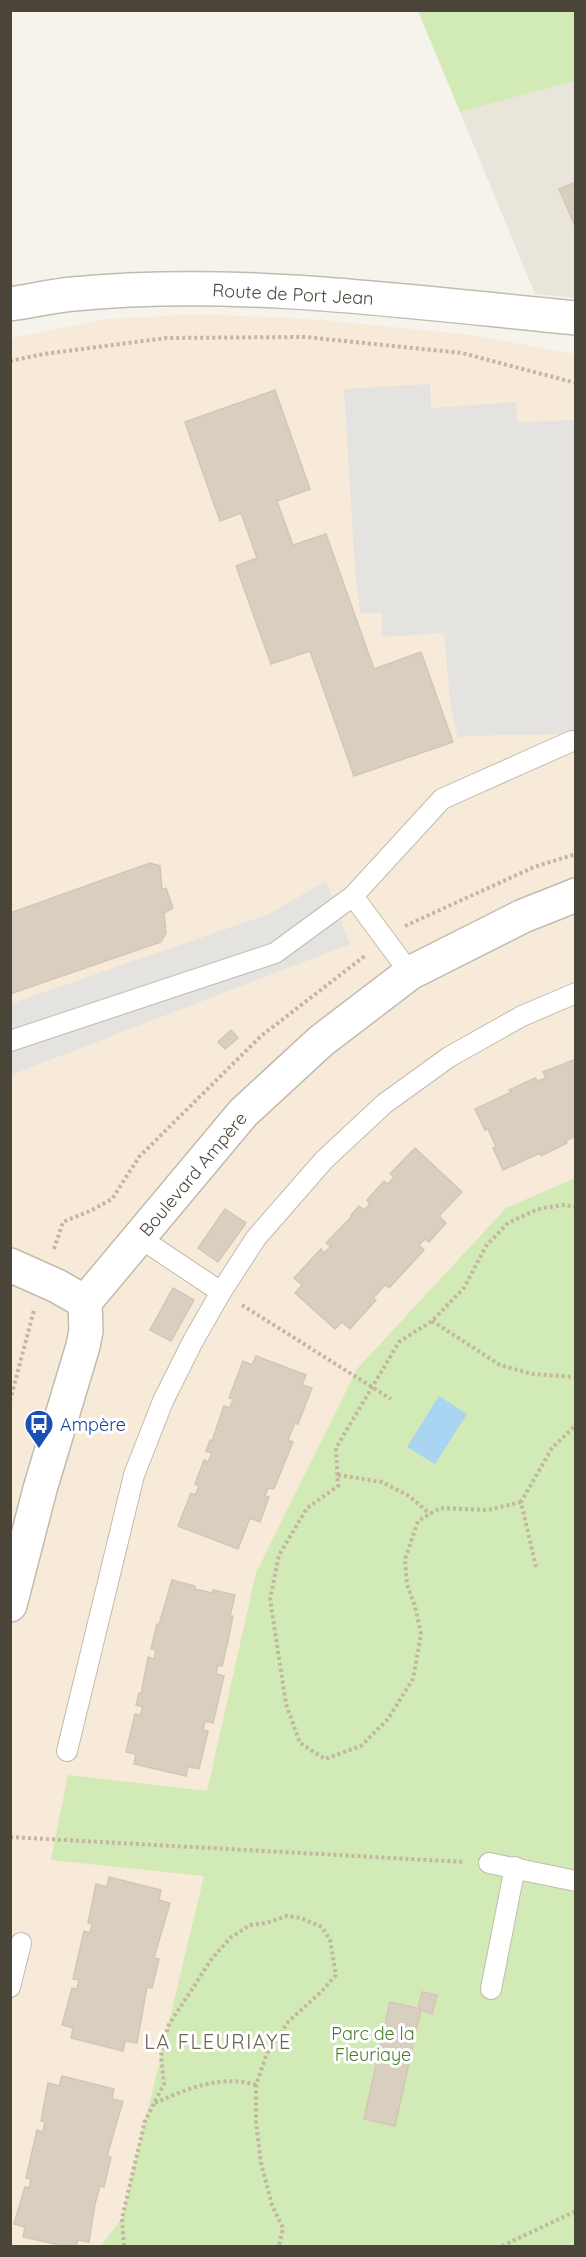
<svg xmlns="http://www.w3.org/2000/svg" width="586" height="2257" font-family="Quicksand,sans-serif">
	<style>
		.residential { fill: #eae5da }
		.commercial { fill: #f7ead8 }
		.green { fill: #d2eab5 }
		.parking { fill: #e5e3e0 }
		.water { fill: #a9d4f2 }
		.building { fill: #d8cfc1; stroke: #d3c7b4; stroke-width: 1.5 }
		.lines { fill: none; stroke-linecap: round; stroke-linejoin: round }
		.lane-casing { stroke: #c2bbae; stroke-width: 22 }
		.street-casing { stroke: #c2bbae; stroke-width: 36 }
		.path { stroke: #c4b79f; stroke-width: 4; stroke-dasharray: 3 3; stroke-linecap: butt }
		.lane { stroke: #fff; stroke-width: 20 }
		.street { stroke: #fff; stroke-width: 33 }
		.labels { text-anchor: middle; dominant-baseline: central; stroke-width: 6; stroke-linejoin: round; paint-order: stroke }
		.street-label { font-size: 18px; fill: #4b4439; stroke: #fff }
		.transit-label { font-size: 18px; fill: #164399; stroke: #fff; text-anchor: start }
		.park-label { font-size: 18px; fill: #4a7f2a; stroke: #fff }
		.neighbourhood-label { font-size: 20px; letter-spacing: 1.5px; fill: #6e6250; stroke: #fff }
	</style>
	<rect width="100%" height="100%" fill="#f6f3ec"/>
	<polygon class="residential" points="575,81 575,298 535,294 460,112"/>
	<polygon class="commercial" points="203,314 324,320 471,335 575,354 575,2246 11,2246 11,338 106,319"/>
	<g class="green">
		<polygon points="418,11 575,11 575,81 460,112"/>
		<polygon points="575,1178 575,2246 101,2246 122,2218 204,1876 51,1860 68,1775 207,1791 256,1573 357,1369 506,1208"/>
	</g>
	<g class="parking">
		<polygon points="430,384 431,408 516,402 518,422 575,420 575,744 563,734 467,736 458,738 451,710 444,633 382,637 382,613 361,613 359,606 355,570 344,389"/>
		<polygon points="326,881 350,944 11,1075 10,1004 269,914"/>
	</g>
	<polygon class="water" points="439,1396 467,1414 435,1464 407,1447"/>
	<g class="building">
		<polygon points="576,182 576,225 575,226 559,189"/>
		<polygon points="275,390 310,489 277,501 293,545 326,534 374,669 421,652 453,742 354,776 310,651 271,664 236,566 257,558 241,513 220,521 185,422"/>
		<polygon points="150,863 160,866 162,890 166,888 173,908 164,913 166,933 161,942 10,994 10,913"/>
		<polygon points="231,1030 238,1038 225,1049 218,1042"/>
		<polygon points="576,1059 576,1136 565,1141 567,1143 541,1156 540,1153 503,1170 493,1148 496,1147 488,1129 485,1130 475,1109 511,1092 509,1090 535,1078 538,1081 546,1078 543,1072"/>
		<polygon points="415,1148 462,1192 439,1216 446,1223 429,1242 425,1239 419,1245 424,1250 389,1288 385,1285 373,1298 376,1300 350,1329 342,1322 335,1329 295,1293 302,1285 294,1278 321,1249 324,1253 331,1246 326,1243 352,1216 351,1215 359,1206 364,1210 370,1204 367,1200 384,1181 388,1184 394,1177 390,1174"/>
		<polygon points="225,1209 246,1223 218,1262 198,1248"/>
		<polygon points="173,1288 194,1300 171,1341 150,1330"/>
		<polygon points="256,1356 306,1375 302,1385 312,1388 298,1424 295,1423 288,1440 293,1442 274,1489 268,1488 265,1496 269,1497 260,1522 250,1518 238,1549 178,1526 191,1493 195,1495 199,1486 195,1484 204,1460 208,1462 212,1453 206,1451 210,1440 212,1441 224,1406 230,1408 233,1399 229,1398 243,1361 252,1365"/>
		<polygon points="172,1580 195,1586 195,1589 212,1593 213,1590 235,1595 230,1616 233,1616 228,1641 222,1666 218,1665 216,1674 224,1676 213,1723 205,1721 203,1730 208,1731 199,1769 188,1767 186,1776 134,1764 136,1754 126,1752 135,1714 140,1715 143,1707 136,1705 139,1693 141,1694 148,1657 154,1659 156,1650 151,1649 157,1624 159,1625"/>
		<polygon points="109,1877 161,1890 159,1900 170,1903 154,1958 159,1959 152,1988 147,1987 137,2043 125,2041 123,2051 71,2038 73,2028 62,2025 72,1988 77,1989 79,1980 73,1979 84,1931 90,1933 92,1924 88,1923 96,1884 107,1887"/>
		<polygon points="422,1992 437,1995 432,2014 418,2009"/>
		<polygon points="390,2002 421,2009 395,2126 364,2119"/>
		<polygon points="62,2076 114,2089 112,2099 123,2101 107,2156 111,2157 104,2187 100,2186 95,2204 89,2242 78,2240 76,2246 64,2246 23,2237 25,2227 14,2224 25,2187 29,2188 31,2179 26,2178 37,2130 43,2132 45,2122 41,2121 48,2083 59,2086"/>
	</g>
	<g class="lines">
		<g class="lane-casing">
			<g id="lane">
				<polyline points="410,973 353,896 442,799 572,741"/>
				<polyline points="10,1041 275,953 353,896"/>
				<polyline points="140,1238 221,1292"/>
				<polyline points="67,1751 134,1475 163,1401 193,1341 221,1292 256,1238 324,1160 384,1104 449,1057 522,1016 576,993"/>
				<polyline points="489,1863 576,1881"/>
				<polyline points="10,1987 21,1943"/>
				<polyline points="491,1989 515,1867"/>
			</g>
		</g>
		<g class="street-casing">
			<g id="street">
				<path d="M10 304C31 301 52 296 73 294 240 278 409 302 576 318"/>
				<polyline points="10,1265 57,1286 85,1302"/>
				<polyline points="10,1605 40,1489 83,1346 86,1331 85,1302 243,1113 321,1041 410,973 523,916 576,895"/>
			</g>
		</g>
		<g class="path">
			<polyline points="10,361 44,354 166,338 305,337 462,353 576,383"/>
			<polyline points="405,926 534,867 576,854"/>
			<polyline points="54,1249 63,1222 92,1210 112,1199 139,1157 261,1036 366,955"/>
			<polyline points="242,1305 391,1399"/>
			<polyline points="432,1321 500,1365 532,1374 576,1377"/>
			<polyline points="10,1401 34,1310"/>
			<polyline points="338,1475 382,1482 409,1496 430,1514"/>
			<polyline points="521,1502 488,1510 440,1508 418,1521 405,1559 407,1585 415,1606 421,1634 413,1679 388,1719 361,1746 325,1759 300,1743 286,1704 270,1599 279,1555 307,1508 338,1486 336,1448 399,1342 432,1321 464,1288 486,1246 508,1223 538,1209 564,1205 576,1207"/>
			<polyline points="536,1567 521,1502 552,1448 576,1425"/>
			<polyline points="10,1837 465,1862"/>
			<path d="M155 2103C186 2089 222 2074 256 2085"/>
			<polyline points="124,2246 122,2218 145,2121 164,2084 161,2056 168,2026 211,1960 230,1938 250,1925 266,1923 287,1916 301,1918 322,1927 330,1940 336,1975 322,1991 288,2022 267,2053 256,2085 256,2122 261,2163 272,2205 283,2228 279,2246"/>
			<polyline points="502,2246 576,2211"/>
		</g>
		<use href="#lane" class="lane"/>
		<use href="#street" class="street"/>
	</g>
	<defs>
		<g id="bus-pin" transform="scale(1.5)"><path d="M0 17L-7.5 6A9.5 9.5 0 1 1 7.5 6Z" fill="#1a4fb4" stroke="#fff"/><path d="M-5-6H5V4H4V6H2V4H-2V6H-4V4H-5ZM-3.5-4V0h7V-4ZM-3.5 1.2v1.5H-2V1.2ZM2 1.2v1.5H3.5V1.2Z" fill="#fff"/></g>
	</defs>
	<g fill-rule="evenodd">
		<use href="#bus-pin" x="39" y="1424"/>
	</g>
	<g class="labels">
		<g class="street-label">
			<text transform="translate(293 294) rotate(3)">Route de Port Jean</text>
			<text transform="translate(193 1174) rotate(-50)">Boulevard Ampère</text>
		</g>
		<g class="transit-label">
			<text x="60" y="1424">Ampère</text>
		</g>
		<g class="park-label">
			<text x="373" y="2033">Parc de la<tspan x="373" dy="21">Fleuriaye</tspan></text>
		</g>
		<g class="neighbourhood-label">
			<text x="218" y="2041">LA FLEURIAYE</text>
		</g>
	</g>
	<rect width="586" height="2257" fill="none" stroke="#4b4439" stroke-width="24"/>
</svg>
